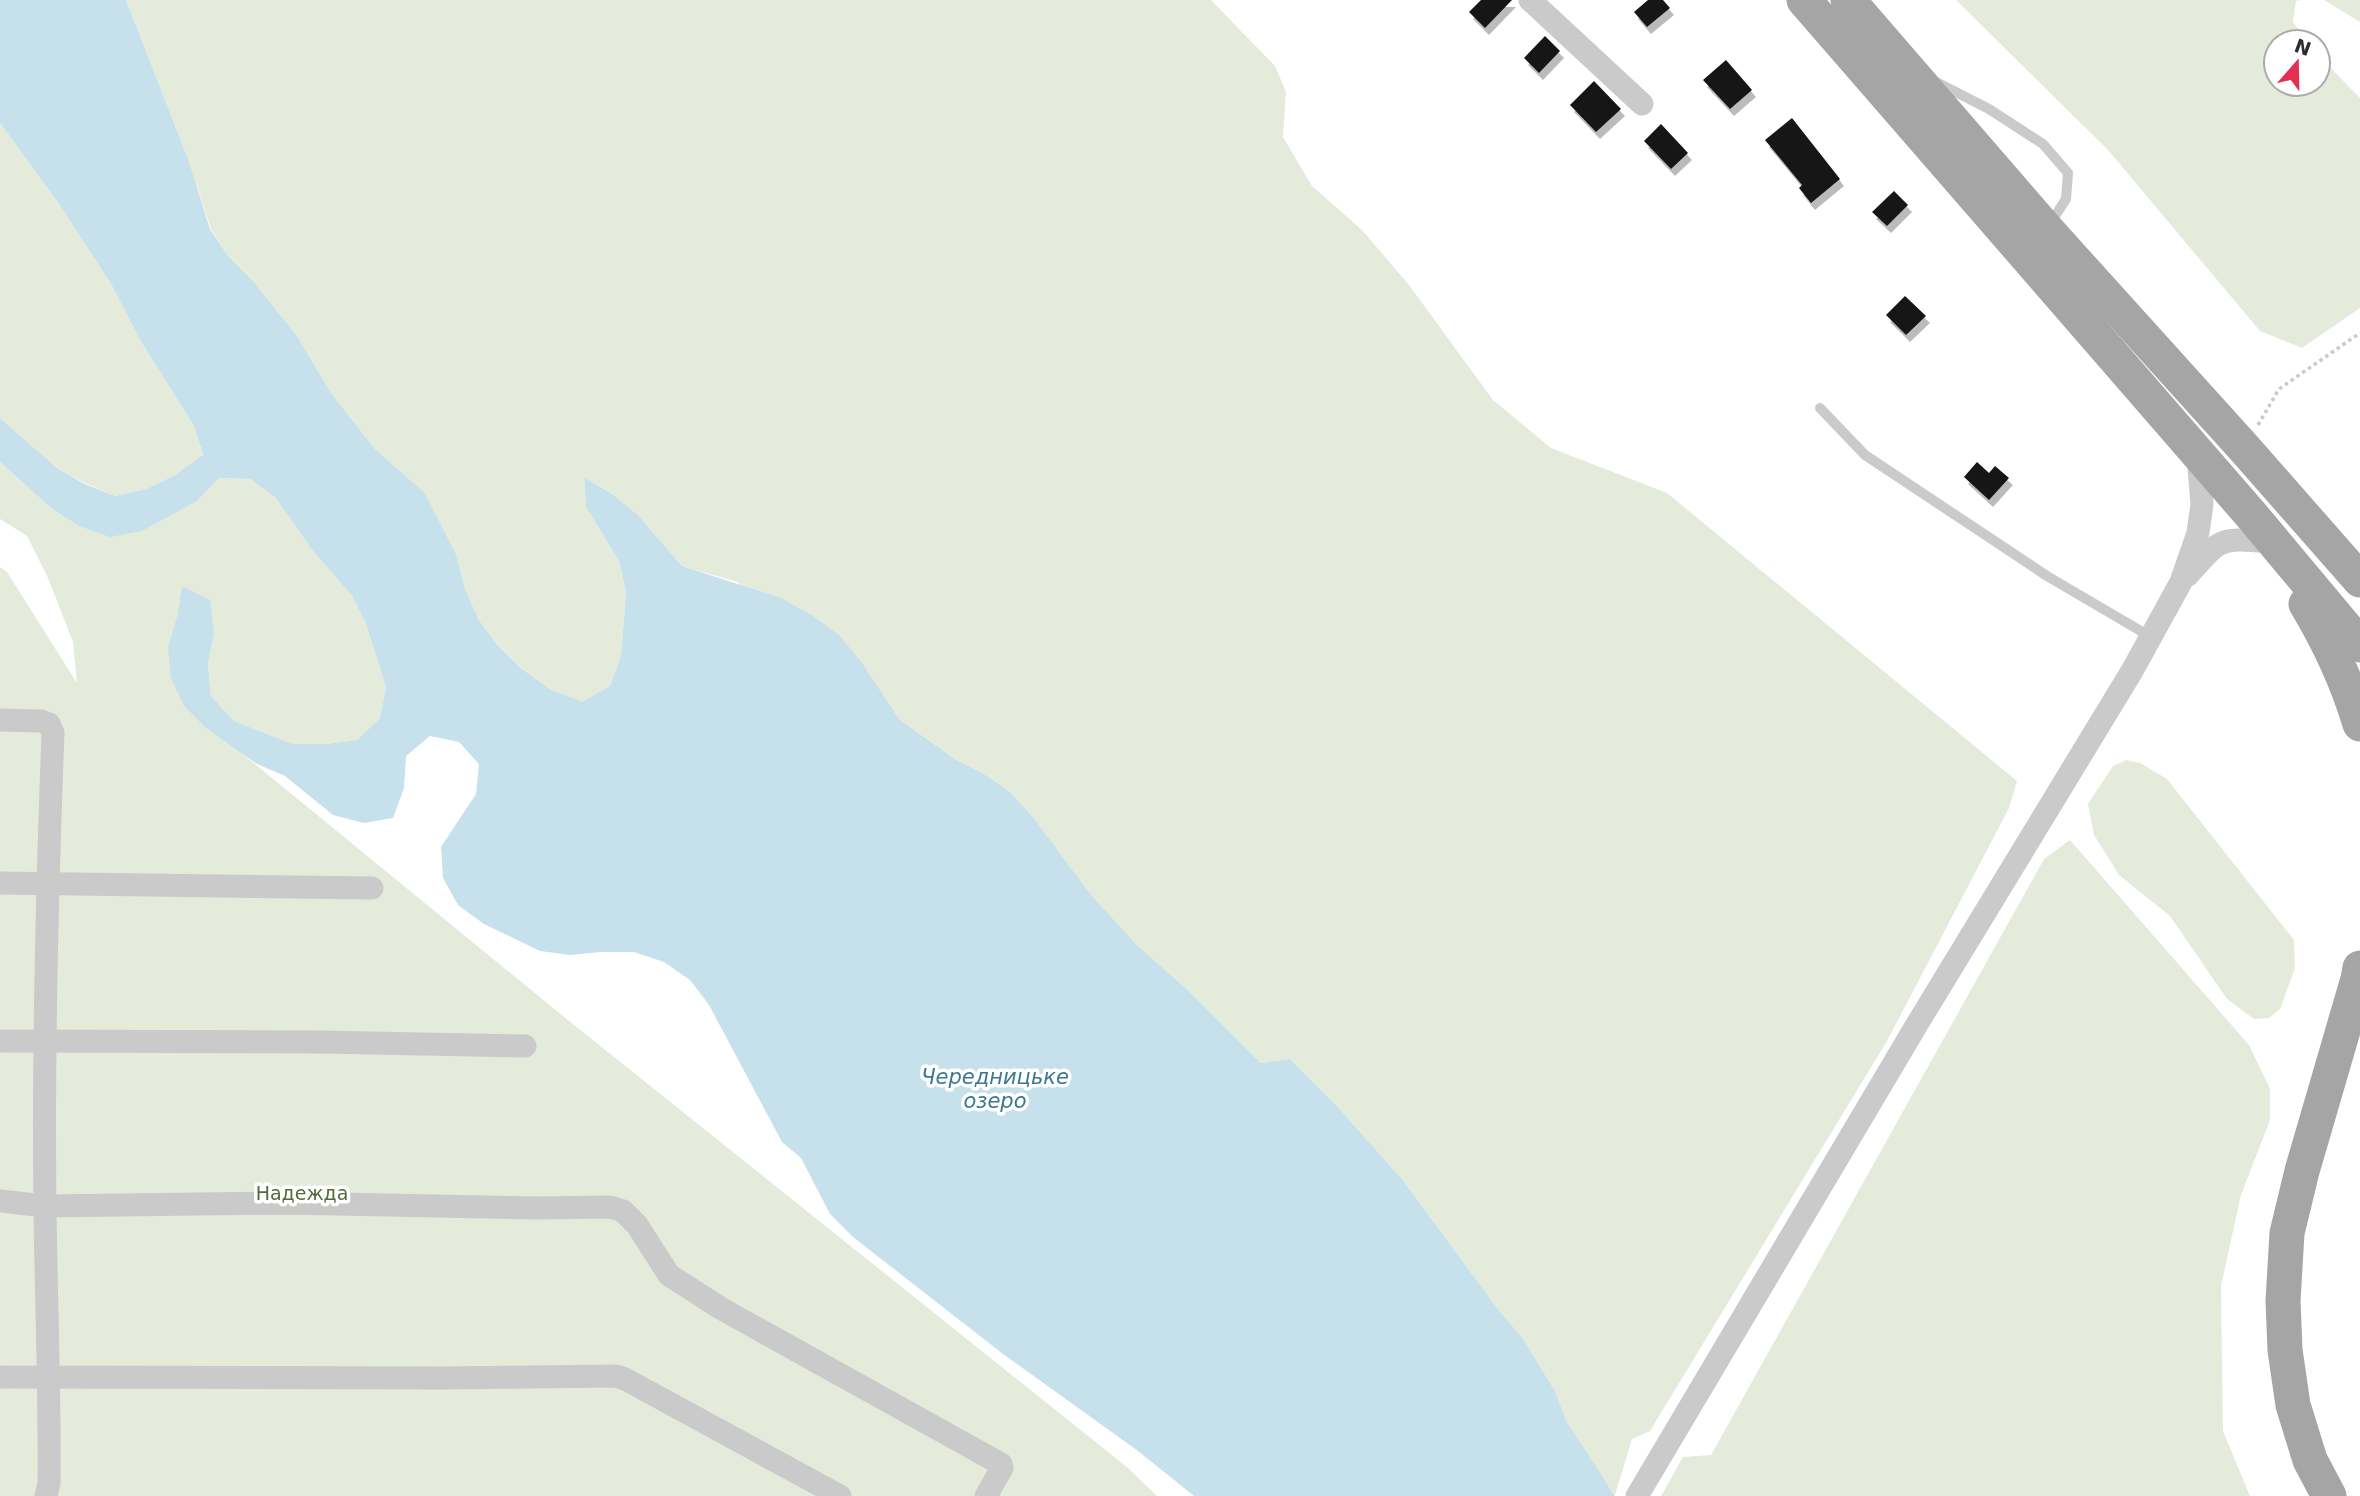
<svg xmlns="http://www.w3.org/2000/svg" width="2360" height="1496" font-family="'DejaVu Sans',sans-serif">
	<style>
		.green { fill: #e5ebdb }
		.water { fill: #c6e1eb }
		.building { fill: #141414; filter: url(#shadow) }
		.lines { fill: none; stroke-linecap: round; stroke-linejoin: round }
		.path { stroke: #cacaca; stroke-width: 3.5; stroke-dasharray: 3.5 3.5; stroke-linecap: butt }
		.service { stroke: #cacaca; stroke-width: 10 }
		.minor { stroke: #cacaca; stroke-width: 23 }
		.primary { stroke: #a5a5a5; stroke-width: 35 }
		.labels { text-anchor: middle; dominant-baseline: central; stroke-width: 7; stroke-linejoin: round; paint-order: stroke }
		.park-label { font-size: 19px; fill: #55693b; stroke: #fff }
		.water-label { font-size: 21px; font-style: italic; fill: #3c788f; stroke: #fff }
	</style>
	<defs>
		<filter id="shadow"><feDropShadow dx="4" dy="7" stdDeviation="0" flood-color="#0004"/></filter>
	</defs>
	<rect width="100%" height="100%" fill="#fff"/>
	<g class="green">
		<polygon points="126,0 1211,0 1275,66 1286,92 1283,137 1312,186 1362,230 1409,285 1493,400 1551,448 1667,493 2017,781 2009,808 1887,1041 1650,1431 1632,1439 1615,1495 1584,1452 1567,1422 1555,1391 1522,1337 1500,1312 1402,1179 1335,1104 1290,1059 1261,1063 1189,991 1138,946 1092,896 1033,817 1010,792 984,774 955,759 899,719 880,692 737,582 682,566 638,515 612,494 584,477 586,507 619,561 626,592 621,655 610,686 583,703 550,689 522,669 499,647 479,620 465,589 456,554 425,493 375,449 331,393 297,336 253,281 229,257 211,229 190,164"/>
		<polygon points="1956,0 2302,0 2296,1 2293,22 2308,42 2276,42 2276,84 2318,84 2318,55 2360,98 2360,308 2302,348 2260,331 2108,150"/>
		<polygon points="2324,0 2360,0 2360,22"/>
		<polygon points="0,123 57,201 111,284 140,340 194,426 203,456 175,475 146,489 115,496 85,483 57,468 0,418"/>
		<polygon points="0,462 52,509 79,526 142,531 197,501 219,478 250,479 275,497 312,550 352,596 366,624 386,687 380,718 357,740 326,744 293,744 234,721 211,696 208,664 214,633 182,586 177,618 184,706 574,1025 1127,1467 1157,1496 0,1496 0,567 7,572 77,683 73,642 48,578 27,536 0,519"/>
		<polygon points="2126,760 2140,763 2167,779 2294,940 2295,968 2280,1009 2269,1018 2254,1019 2227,999 2170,916 2119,875 2094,835 2088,804 2113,766"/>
		<polygon points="2070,840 2249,1045 2270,1089 2270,1120 2241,1195 2221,1286 2223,1431 2250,1496 1661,1496 1683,1457 1711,1455 2044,859"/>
	</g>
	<polygon class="water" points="0,0 126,0 190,164 210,229 229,257 253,281 297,336 331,393 375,449 425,493 456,554 465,589 479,620 499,647 522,669 550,689 582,702 610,686 621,655 626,592 619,561 586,507 584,477 612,494 638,515 682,566 781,598 813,616 840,636 862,663 899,719 955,759 984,774 1010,792 1033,817 1092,896 1138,946 1189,991 1261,1063 1290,1059 1335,1104 1402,1179 1500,1312 1522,1337 1555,1391 1567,1422 1615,1496 1194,1496 1138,1451 1003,1354 853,1237 830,1214 801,1158 782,1142 709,1005 690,980 664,962 634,952 601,952 570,955 540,951 484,924 458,905 443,878 441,847 476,794 479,764 459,742 430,736 406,756 404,788 393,818 364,823 333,815 285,776 257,764 231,746 205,727 184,706 171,678 168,647 177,617 182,586 210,600 214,633 208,664 211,696 234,721 293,744 326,744 357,740 380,718 386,687 366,624 352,596 312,550 275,497 250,479 219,478 197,501 170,516 142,531 110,537 79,526 52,509 0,462 0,418 57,468 85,484 115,496 146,489 175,475 203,455 194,426 140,340 111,284 57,201 0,123"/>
	<g class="building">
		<polygon points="1481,0 1512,0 1485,28 1469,12"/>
		<polygon points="1648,0 1663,0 1670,8 1647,27 1634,12"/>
		<polygon points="1545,36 1560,51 1539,73 1524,58"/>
		<polygon points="1726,60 1752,90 1730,109 1703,80"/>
		<polygon points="1594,81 1621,109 1596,132 1570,105"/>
		<polygon points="1792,118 1840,179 1811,203 1799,188 1802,185 1765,140"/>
		<polygon points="1661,124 1688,153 1671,169 1644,141"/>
		<polygon points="1894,191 1908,205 1887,226 1872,212"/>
		<polygon points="1905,296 1926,316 1906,335 1886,315"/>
		<polygon points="1977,462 1989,473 1995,466 2009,478 1989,500 1964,477"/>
	</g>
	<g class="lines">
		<polyline class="path" points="2258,425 2279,389 2360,333"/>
		<g class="service">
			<polyline points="1936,82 1989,109 2043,144 2068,173 2066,199 2050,224"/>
			<polyline points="1820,408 1865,455 2047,576 2151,637"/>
		</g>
		<g class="minor">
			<polyline points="1530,0 1642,104"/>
			<path d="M2188 575C2220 539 2219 537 2268 542"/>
			<path d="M0 720 41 721 49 724 53 733C47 891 43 1049 45 1207 46 1299 50 1391 49 1483L46 1496"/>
			<polyline points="0,883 372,888"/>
			<polyline points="0,1041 323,1042 525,1046"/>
			<polyline points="0,1201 45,1206 286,1203 538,1208 610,1207 623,1211 637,1225 669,1275 722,1309 1001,1464 1002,1468 986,1496"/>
			<polyline points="0,1377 442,1378 616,1376 625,1379 840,1496"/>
			<polyline points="1637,1496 1919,1021 2132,671 2181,582 2198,533 2202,504 2198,455"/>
		</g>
		<g class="primary">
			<polyline points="1804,0 2253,517 2360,645"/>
			<polyline points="1848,0 2047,230 2244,448 2360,580"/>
			<path d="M2306 604C2329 642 2347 681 2360 724"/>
			<polyline points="2329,1496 2310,1460 2293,1405 2285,1350 2283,1301 2287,1233 2302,1171 2358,979 2360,968"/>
		</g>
	</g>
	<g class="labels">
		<g class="park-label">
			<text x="302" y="1193">Надежда</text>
		</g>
		<g class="water-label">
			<text x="995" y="1077">Чередницьке<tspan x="995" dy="24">озеро</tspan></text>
		</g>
	</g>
	<g transform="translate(2297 63) rotate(20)"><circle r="33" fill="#ffffff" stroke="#ababab" stroke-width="2"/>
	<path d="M0-5L12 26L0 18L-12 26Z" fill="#e52f50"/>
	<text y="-10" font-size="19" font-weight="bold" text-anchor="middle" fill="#2d2d2d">N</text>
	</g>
</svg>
